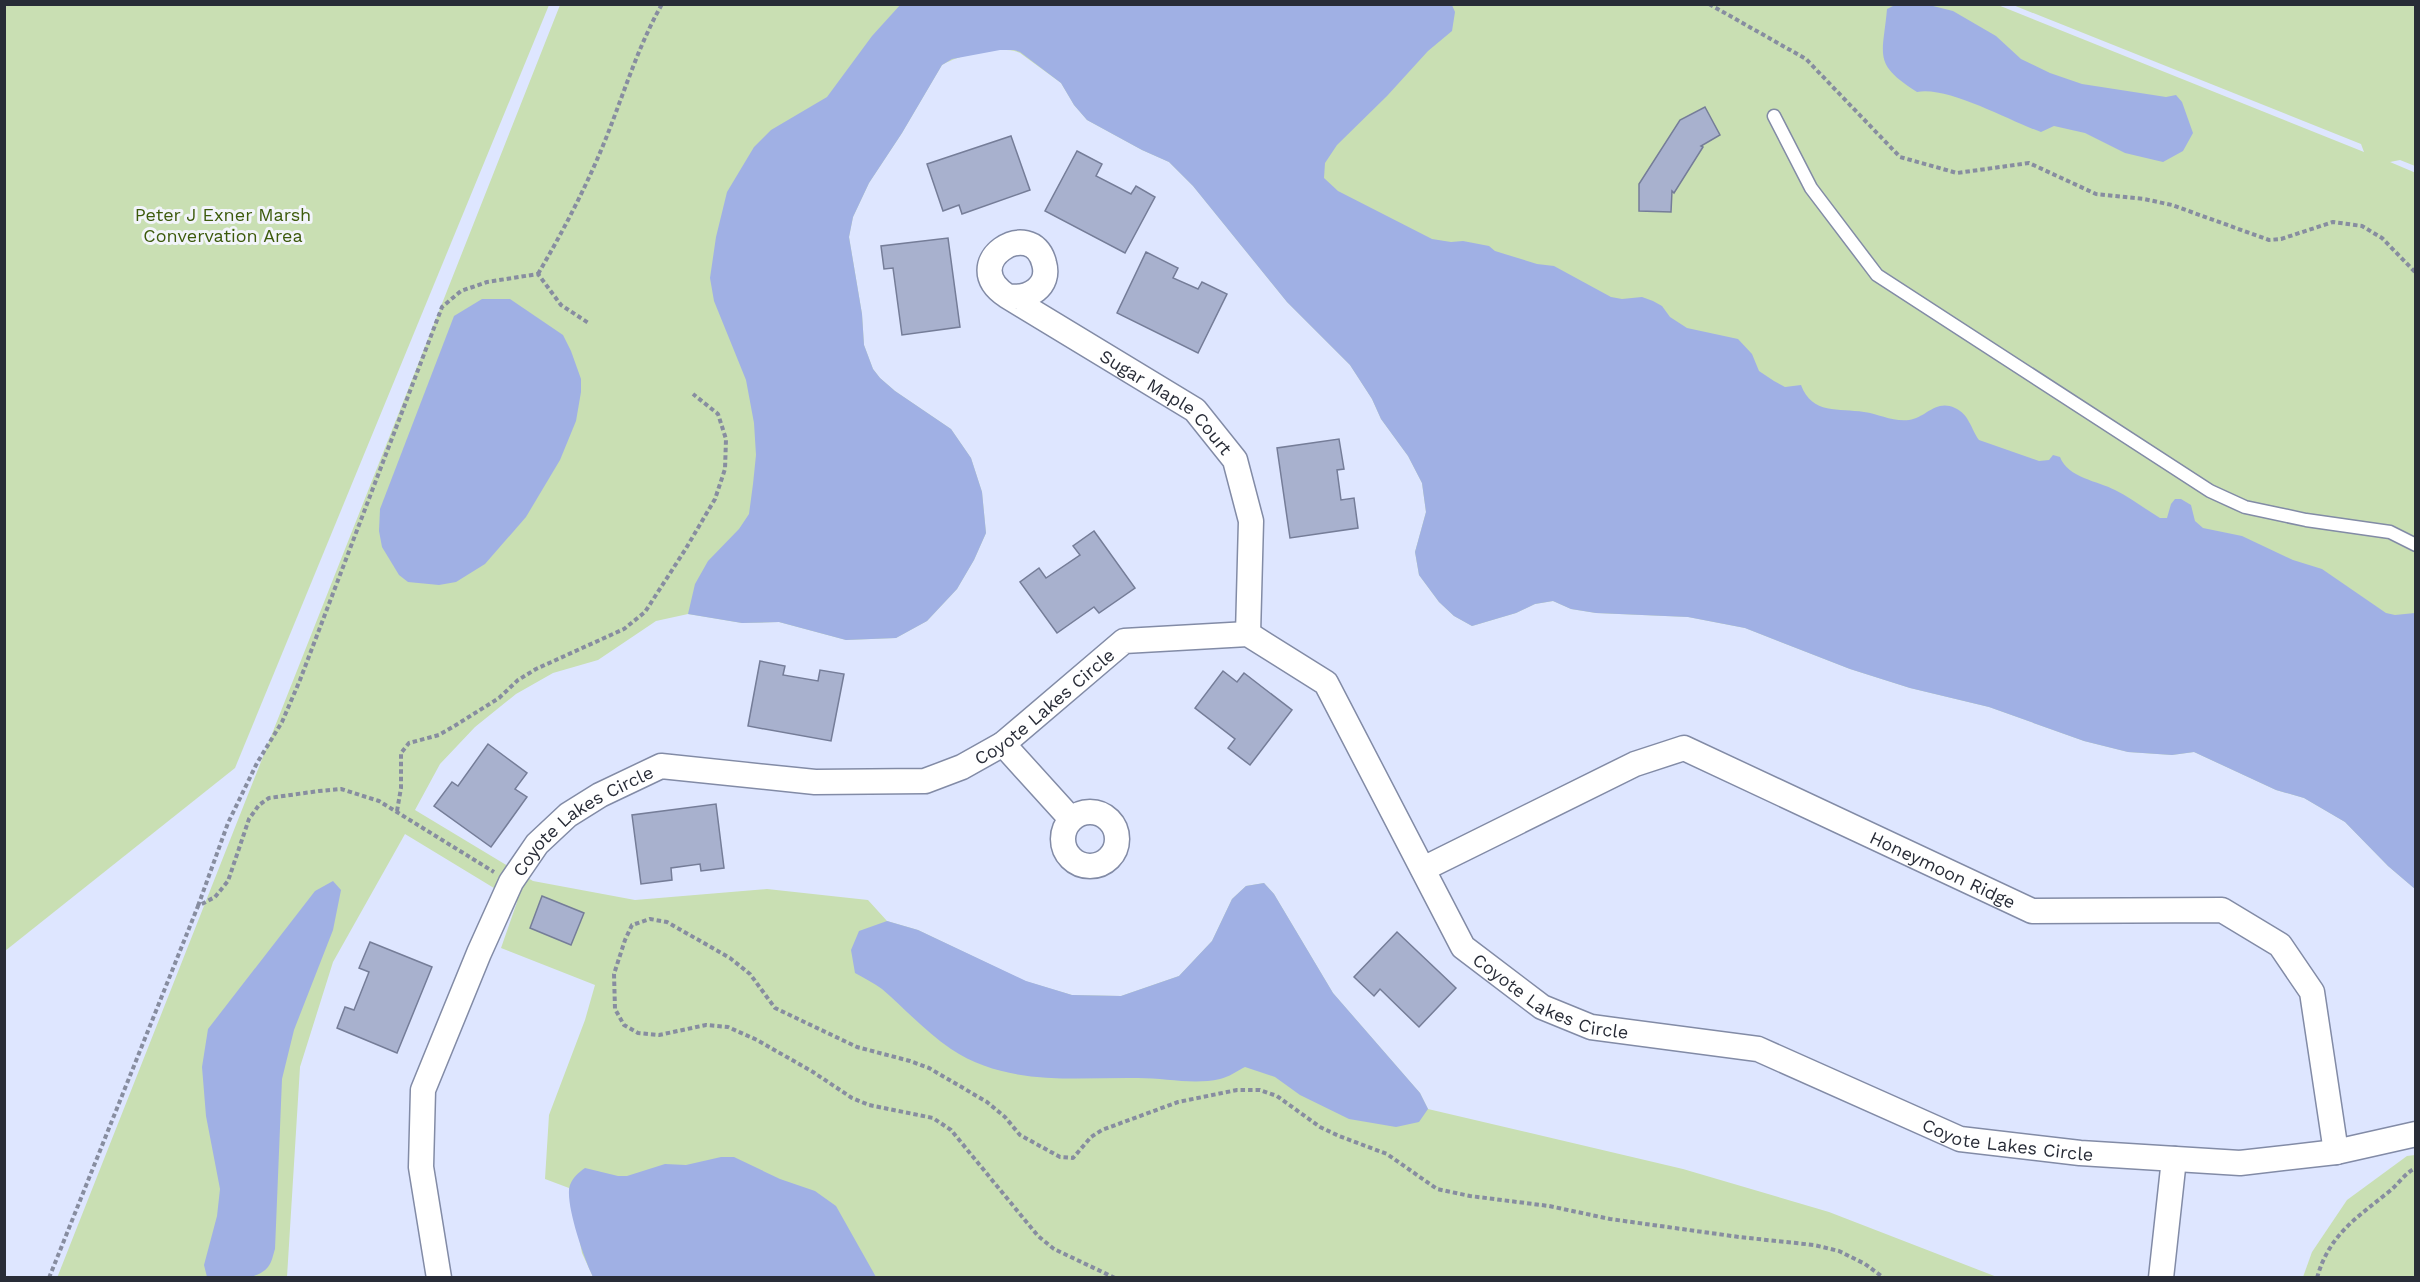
<svg xmlns="http://www.w3.org/2000/svg" width="2420" height="1282" font-family="'Work Sans',sans-serif">
	<style>
		.green { fill: #c9dfb3 }
		.water { fill: #a0b0e4 }
		.building { fill: #a8b1ce; stroke: #757d98; stroke-width: 1.5 }
		.lines { fill: none; stroke-linecap: round; stroke-linejoin: round }
		.lane-casing { stroke: #828ba6; stroke-width: 15 }
		.street-casing { stroke: #828ba6; stroke-width: 27 }
		.path { stroke: #878da0; stroke-width: 4; stroke-dasharray: 4.5 3; stroke-linecap: butt }
		.lane { stroke: #fff; stroke-width: 12 }
		.street { stroke: #fff; stroke-width: 24 }
		.labels { text-anchor: middle; dominant-baseline: central; stroke-width: 6; stroke-linejoin: round; paint-order: stroke }
		.park-label { font-size: 18px; fill: #3c5a0b; stroke: #f2f4fa }
		.street-label { font-size: 18px; fill: #282c37; stroke: #f2f4fa }
	</style>
	<rect width="100%" height="100%" fill="#dee6ff"/>
	<g class="green">
		<polygon points="5,4 549,5 235,768 5,951"/>
		<path d="M560 5H1998L2364 152 2361 144 2013 5H2415V166L2400 160 2390 162 2416 173 2415 889 2388 866 2345 822 2304 798 2276 790 2194 752 2172 755 2128 752 2084 741 1989 707 1910 688 1850 669 1745 628 1688 617 1596 613 1571 609 1553 601 1535 604 1516 613 1472 626 1454 616 1439 602 1419 575 1415 552 1426 512 1422 483 1408 456 1381 419 1372 399 1350 365 1287 302 1193 186 1169 162 1142 150 1087 120 1074 105 1061 83 1020 53C1002 44 958 55 942 65L902 133 869 183 853 217 849 237 862 314 864 345 873 369 880 378 895 391 951 429 971 458 982 492 986 533 974 560 957 589 927 621 896 638 846 640 779 622 742 623 688 614 656 621 598 660 553 673 516 694 475 727 440 764 415 810 533 881 635 900 767 889 868 900 887 921 918 930 1025 981 1072 995 1121 996 1179 976 1212 941 1232 899 1246 886 1264 883 1274 894 1333 993 1420 1093 1428 1109 1683 1169 1829 1212 1997 1277H593L582 1253 569 1188 545 1179 549 1115 585 1020 595 985 501 948 517 902 405 834 333 962 300 1067 287 1277 57 1278Z"/>
		<polygon points="2415,1155 2415,1277 2303,1277 2312,1252 2347,1200 2407,1156"/>
	</g>
	<g class="water">
		<path d="M901 4 1452 5 1455 12 1452 31 1428 51 1387 96 1337 145 1325 163 1324 178 1338 191 1432 239 1451 242 1463 241 1489 246 1495 251 1537 264 1554 266 1611 297 1622 299 1642 297 1653 301 1662 306 1670 317 1687 328 1738 339 1752 354 1759 371 1774 381 1785 387 1801 385C1812 415 1839 408 1864 412 1879 414 1893 422 1909 420 1926 418 1935 399 1955 408 1969 414 1971 429 1979 440L2039 461 2049 460 2053 455 2060 457C2068 478 2098 481 2115 490 2131 498 2145 509 2160 518H2167L2171 504 2175 499H2181L2191 505 2195 521 2203 528 2242 536 2293 560 2322 569 2386 613 2395 615 2415 613V889L2388 866 2345 822 2304 798 2276 790 2194 752 2172 755 2128 752 2084 741 1989 707 1910 688 1850 669 1745 628 1688 617 1596 613 1571 609 1553 601 1535 604 1516 613 1472 626 1454 616 1439 602 1419 575 1415 552 1426 512 1422 483 1408 456 1381 419 1372 399 1350 365 1287 302 1193 186 1169 162 1142 150 1087 120 1074 105 1061 83 1020 52 1014 50H1000L952 59 942 65 902 133 869 183 853 217 849 237 862 314 864 345 873 369 880 378 895 391 951 429 971 458 982 492 986 533 974 560 957 589 927 621 896 638 846 640 779 622 742 623 688 614 695 584 708 561 739 529 749 514 753 484 756 455 754 423 746 380 714 301 710 278 716 237 727 192 754 147 771 130 827 97 872 36Z"/>
		<path d="M1895 5H1929L1953 11 1996 36 2021 59 2050 73 2082 84 2166 97 2176 95 2182 102 2193 133 2183 151 2163 162 2125 153 2085 133 2054 126 2041 132C2009 121 1949 86 1917 92 1872 63 1883 56 1887 9Z"/>
		<polygon points="482,299 510,299 563,335 571,351 581,379 581,392 576,421 560,460 526,517 485,564 456,582 439,585 408,582 399,575 382,547 379,531 380,509 454,316"/>
		<path d="M333 881 341 890 333 930 294 1030 282 1079 275 1249C273 1255 272 1262 268 1267 256 1282 225 1279 207 1277L204 1265 217 1216 220 1189 206 1116 202 1067 208 1029 315 891Z"/>
		<path d="M1264 883 1274 894 1333 993 1420 1093 1428 1109 1419 1122 1396 1127 1349 1119 1300 1095 1275 1077 1245 1067C1237 1071 1229 1077 1220 1079 1193 1085 1166 1078 1138 1078 1075 1077 1008 1087 951 1049 926 1032 905 1009 882 989 874 983 864 978 855 973L851 950 859 931 887 921 918 930 1026 981 1072 995 1121 996 1179 976 1212 941 1232 899 1246 886Z"/>
		<path d="M721 1157H734L780 1179 815 1191 836 1206 876 1277H593C585 1261 564 1202 570 1185 573 1177 578 1173 585 1168L618 1176H627L665 1164 686 1165Z"/>
	</g>
	<g class="building">
		<polygon points="1705,107 1720,135 1701,146 1703,147 1674,193 1672,191 1671,212 1639,211 1639,184 1680,120"/>
		<polygon points="1011,136 1030,190 962,214 959,205 943,211 927,164"/>
		<polygon points="1077,151 1102,164 1096,176 1131,194 1136,186 1155,197 1125,253 1045,211"/>
		<polygon points="948,238 960,327 902,335 893,268 884,269 881,246"/>
		<polygon points="1146,252 1178,268 1173,278 1198,289 1202,282 1227,294 1198,353 1117,313"/>
		<polygon points="1339,439 1344,469 1337,470 1341,500 1354,498 1358,528 1290,538 1277,448"/>
		<polygon points="1094,531 1135,588 1099,613 1094,607 1057,633 1020,582 1039,568 1046,578 1080,555 1073,546"/>
		<polygon points="760,661 785,666 783,675 818,681 820,670 844,674 831,741 748,726"/>
		<polygon points="1223,671 1237,682 1244,673 1292,710 1250,765 1228,748 1235,739 1195,708"/>
		<polygon points="488,744 527,773 515,789 527,797 491,847 434,806 452,782 458,786"/>
		<polygon points="716,804 724,868 701,871 700,864 671,868 672,880 641,884 632,815"/>
		<polygon points="542,896 584,913 571,945 530,928"/>
		<polygon points="1397,932 1456,988 1419,1027 1380,989 1374,996 1354,977"/>
		<polygon points="370,942 432,967 397,1053 337,1028 345,1007 354,1010 369,972 359,968"/>
	</g>
	<g class="lines">
		<g class="lane-casing">
			<polyline id="lane" points="1774,116 1811,188 1877,275 2210,491 2245,507 2306,520 2390,532 2416,545"/>
		</g>
		<g class="street-casing">
			<g id="street">
				<path id="s1" d="M1007 296C1028 300 1051 287 1044 263 1032 215 956 263 1007 296L1195 410 1235 460 1251 521 1248 634"/>
				<polyline points="1003,744 1071,819"/>
				<circle cx="1090" cy="839" r="27"/>
				<path id="s2" d="M1423 869 1635 764 1684 748 2032 911 2222 910 2280 945 2312 992 2336 1152"/>
				<path id="s3" d="M439 1278 421 1167 423 1090 479 953 511 882 537 844 568 815 600 795 661 766 815 782 925 781 962 767 1003 744 1124 641 1248 634 1326 683 1463 947 1542 1007 1591 1027 1758 1049 1960 1139 2080 1153 2240 1163 2336 1152 2416 1134"/>
				<polyline points="2161,1278 2174,1159"/>
			</g>
		</g>
		<g class="path">
			<polyline points="1709,4 1806,59 1900,157 1957,173 2029,163 2096,194 2144,199 2172,205 2269,240 2281,239 2333,222 2362,226 2382,238 2416,273"/>
			<path d="M538 274C562 233 584 191 602 148 622 100 636 50 662 4"/>
			<polyline points="397,811 401,788 401,753 409,743 439,735 456,725 499,698 518,680 536,669 624,629 645,612 685,550 715,499 725,469 726,439 718,414 693,394"/>
			<polyline points="198,906 228,823 257,763 282,722 300,680 442,307 461,291 487,282 538,274 561,305 590,324"/>
			<polyline points="49,1278 198,906 215,897 228,881 249,819 259,805 269,798 319,791 341,789 379,801 494,872"/>
			<polyline points="1115,1278 1054,1249 1038,1236 951,1130 933,1118 869,1105 852,1098 813,1072 757,1040 728,1027 706,1025 659,1035 638,1033 624,1025 615,1009 614,974 625,940 632,925 650,919 667,922 730,958 750,974 775,1008 857,1047 910,1061 929,1068 987,1102 1005,1117 1020,1135 1060,1157 1073,1158 1091,1137 1102,1130 1178,1102 1237,1090 1260,1090 1277,1096 1320,1127 1339,1136 1387,1154 1437,1189 1470,1196 1549,1206 1610,1219 1739,1237 1814,1245 1839,1251 1865,1264 1884,1278"/>
			<path d="M2317 1278C2329 1234 2358 1217 2391 1190 2399 1183 2406 1172 2416 1168"/>
		</g>
		<use href="#lane" class="lane"/>
		<use href="#street" class="street"/>
	</g>
	<g class="labels">
		<g class="park-label">
			<text x="223" y="214">Peter J Exner Marsh<tspan x="223" dy="21">Convervation Area</tspan></text>
		</g>
		<g class="street-label">
			<text stroke="none"><textPath href="#s1" startOffset="364">Sugar Maple Court</textPath></text>
			<text stroke="none"><textPath href="#s3" startOffset="1016">Coyote Lakes Circle</textPath></text>
			<text stroke="none"><textPath href="#s3" startOffset="512">Coyote Lakes Circle</textPath></text>
			<text stroke="none"><textPath href="#s2" startOffset="574">Honeymoon Ridge</textPath></text>
			<text stroke="none"><textPath href="#s3" startOffset="1736">Coyote Lakes Circle</textPath></text>
			<text stroke="none"><textPath href="#s3" startOffset="2222">Coyote Lakes Circle</textPath></text>
		</g>
	</g>
	<rect width="2420" height="1282" fill="none" stroke="#282c37" stroke-width="12"/>
</svg>
